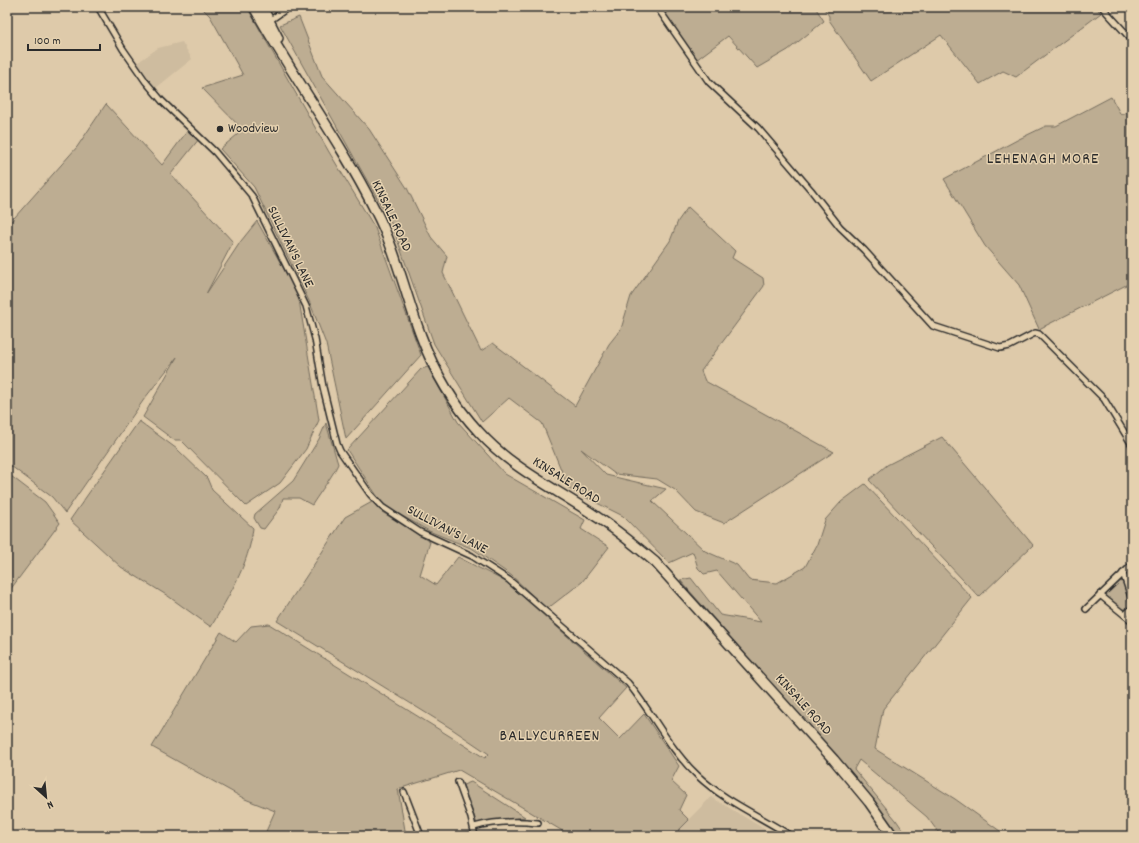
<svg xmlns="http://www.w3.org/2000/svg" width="1139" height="843" font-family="Dekko,sans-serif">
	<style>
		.built { fill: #cebc9f }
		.green { fill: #bdad92; stroke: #746c5e }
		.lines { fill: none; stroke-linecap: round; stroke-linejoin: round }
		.street-casing { stroke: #2b2b2b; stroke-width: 8 }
		.highway-casing { stroke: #2b2b2b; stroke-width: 12 }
		.street { stroke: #e5d1af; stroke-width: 5 }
		.highway { stroke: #e5d1af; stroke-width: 9 }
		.poi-dot { fill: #2b2b2b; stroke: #e5d1af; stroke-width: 1.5 }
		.labels { text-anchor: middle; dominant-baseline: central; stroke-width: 3; stroke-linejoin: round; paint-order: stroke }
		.poi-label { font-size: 14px; fill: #2b2b2b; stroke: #e5d1af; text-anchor: start }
		.street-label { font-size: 14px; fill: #2b2b2b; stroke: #e5d1af }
		.quarter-label { font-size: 16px; letter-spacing: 1px; fill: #2b2b2b; stroke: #e5d1af }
	</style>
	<rect width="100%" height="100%" fill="#decaaa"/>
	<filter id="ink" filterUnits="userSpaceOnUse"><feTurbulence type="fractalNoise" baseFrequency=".025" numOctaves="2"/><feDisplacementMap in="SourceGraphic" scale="8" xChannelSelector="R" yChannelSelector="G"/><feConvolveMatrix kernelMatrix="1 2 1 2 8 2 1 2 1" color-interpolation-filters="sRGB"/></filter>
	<g filter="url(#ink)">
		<g class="built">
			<polygon points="182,42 192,59 156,88 137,63 158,48"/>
			<polygon points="711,797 776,836 672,836"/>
		</g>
		<g class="green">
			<polygon points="201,7 247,7 329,152 375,228 421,355 346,439 326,344 310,303 254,187 220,149 243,130 202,88 243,75 210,16"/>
			<polygon points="660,7 815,7 824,21 788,50 757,68 728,36 696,60"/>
			<polygon points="823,7 1095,7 1101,13 1016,77 1003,71 980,84 941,35 871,81 829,20 829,16"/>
			<polygon points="299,17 322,76 369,129 407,188 431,237 447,256 443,273 481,351 493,343 575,406 609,344 621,329 631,296 670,241 678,221 688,207 735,251 732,258 763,278 764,286 701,371 705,381 834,452 724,523 696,512 675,490 657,479 615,474 581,449 606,475 666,489 652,501 705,551 737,565 749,580 777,583 805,567 817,545 825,520 841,502 865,484 972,598 883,709 875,749 955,799 1007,836 941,836 927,817 859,760 854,769 896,820 907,836 899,836 870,796 680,580 691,578 720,615 761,622 717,571 704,574 698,568 693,552 669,563 623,516 569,489 542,423 509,398 482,422 434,344 392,225 280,25"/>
			<polygon points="1111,97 1121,115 1132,109 1132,282 1039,329 1019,285 985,246 944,179 1019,139 1046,126 1056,126"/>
			<polygon points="106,104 162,165 188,130 199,139 171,174 233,242 206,294 241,241 257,221 298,294 319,420 306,449 280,483 246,506 181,440 174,440 143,417 177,357 145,398 65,513 52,497 7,463 7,226 77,147"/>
			<polygon points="428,367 458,422 505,474 585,520 581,529 609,547 582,582 547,609 512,576 473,549 429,531 383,505 347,450 421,369"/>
			<path d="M139 421 177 449 207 478 212 490 253 528C249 565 229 595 211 627L168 596 121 567 70 520Z"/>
			<path d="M326 423 338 464C332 477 320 492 312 505L299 498H283L280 508 264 529 260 528 254 518 255 514 293 481 319 439Z"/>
			<polygon points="942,437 1033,545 979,597 869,480 887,465"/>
			<polygon points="7,473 45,502 60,523 7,594"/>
			<polygon points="372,502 382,512 430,542 420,575 436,585 458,557 506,582 626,688 599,718 620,739 644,714 679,766 671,781 686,795 679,810 689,820 673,836 571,836 459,770 398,789 406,836 264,836 275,811 245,799 152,747 221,632 236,642 251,626 269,624 485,758 489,754 452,729 277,621 345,517"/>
			<polygon points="1118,581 1124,582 1131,603 1130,606 1126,609 1120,609 1106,596 1106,593"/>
			<polygon points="471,782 525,817 477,824 463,785"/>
		</g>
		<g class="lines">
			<g class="street-casing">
				<g id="street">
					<path d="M98 7 123 49 146 82 162 101 215 152 252 196 306 306 315 339 323 387 337 444 340 451 370 494 382 507 420 532 472 556 509 580 628 683C652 712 669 749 697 775 724 801 760 816 791 836"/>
					<polyline points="657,7 709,82 758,128 811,190 840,227 864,250 933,326 1000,348 1010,346 1035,333 1039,334 1104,399 1132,445"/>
					<polyline points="1102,7 1132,40"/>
					<polyline points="269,21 289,7"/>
					<polyline points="1123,573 1132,600"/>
					<polyline points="1100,595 1132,621"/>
					<polyline points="1086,609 1132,565"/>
					<polyline points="1125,615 1132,608"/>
					<polyline points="458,782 471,818 475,836"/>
					<polyline points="404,792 421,836"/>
					<path d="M474 827C495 821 517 821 538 823"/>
					<polyline points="764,836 770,836"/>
				</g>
			</g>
			<g class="highway-casing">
				<g id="highway">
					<path d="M254 7C292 76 340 140 375 210 396 250 405 294 421 336 434 371 454 405 479 432 512 469 557 489 597 517 617 530 636 546 655 562L834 760 869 802 893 836"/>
					<polyline points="262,7 278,38"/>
				</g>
			</g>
			<use href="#street" class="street"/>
			<use href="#highway" class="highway"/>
		</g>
	</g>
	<circle class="poi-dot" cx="220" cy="129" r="4"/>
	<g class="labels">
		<g class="poi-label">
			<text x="228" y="129">Woodview</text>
		</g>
		<g class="street-label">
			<text transform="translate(391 216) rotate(65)">KINSALE ROAD</text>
			<text transform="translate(290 247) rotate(64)">SULLIVAN'S LANE</text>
			<text transform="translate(566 481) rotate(32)">KINSALE ROAD</text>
			<text transform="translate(447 530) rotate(28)">SULLIVAN'S LANE</text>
			<text transform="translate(803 705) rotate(48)">KINSALE ROAD</text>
		</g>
		<g class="quarter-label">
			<text x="1043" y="159">LEHENAGH MORE</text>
			<text x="550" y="736">BALLYCURREEN</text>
		</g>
	</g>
	<rect width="1139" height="843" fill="none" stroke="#e5d1af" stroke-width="24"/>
	<rect x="12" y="12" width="1115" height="819" fill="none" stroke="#2b2b2b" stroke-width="1.5" filter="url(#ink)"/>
	<g transform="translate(46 797) rotate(153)" stroke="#e5d1af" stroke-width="3" paint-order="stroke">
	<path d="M0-3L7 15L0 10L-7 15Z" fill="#2b2b2b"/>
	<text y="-6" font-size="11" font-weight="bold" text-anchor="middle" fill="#2b2b2b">N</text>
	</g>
	<path d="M28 44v6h72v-6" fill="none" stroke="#2b2b2b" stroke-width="2"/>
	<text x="34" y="44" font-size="12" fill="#2b2b2b" stroke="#e5d1af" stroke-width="3" paint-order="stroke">100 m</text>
</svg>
